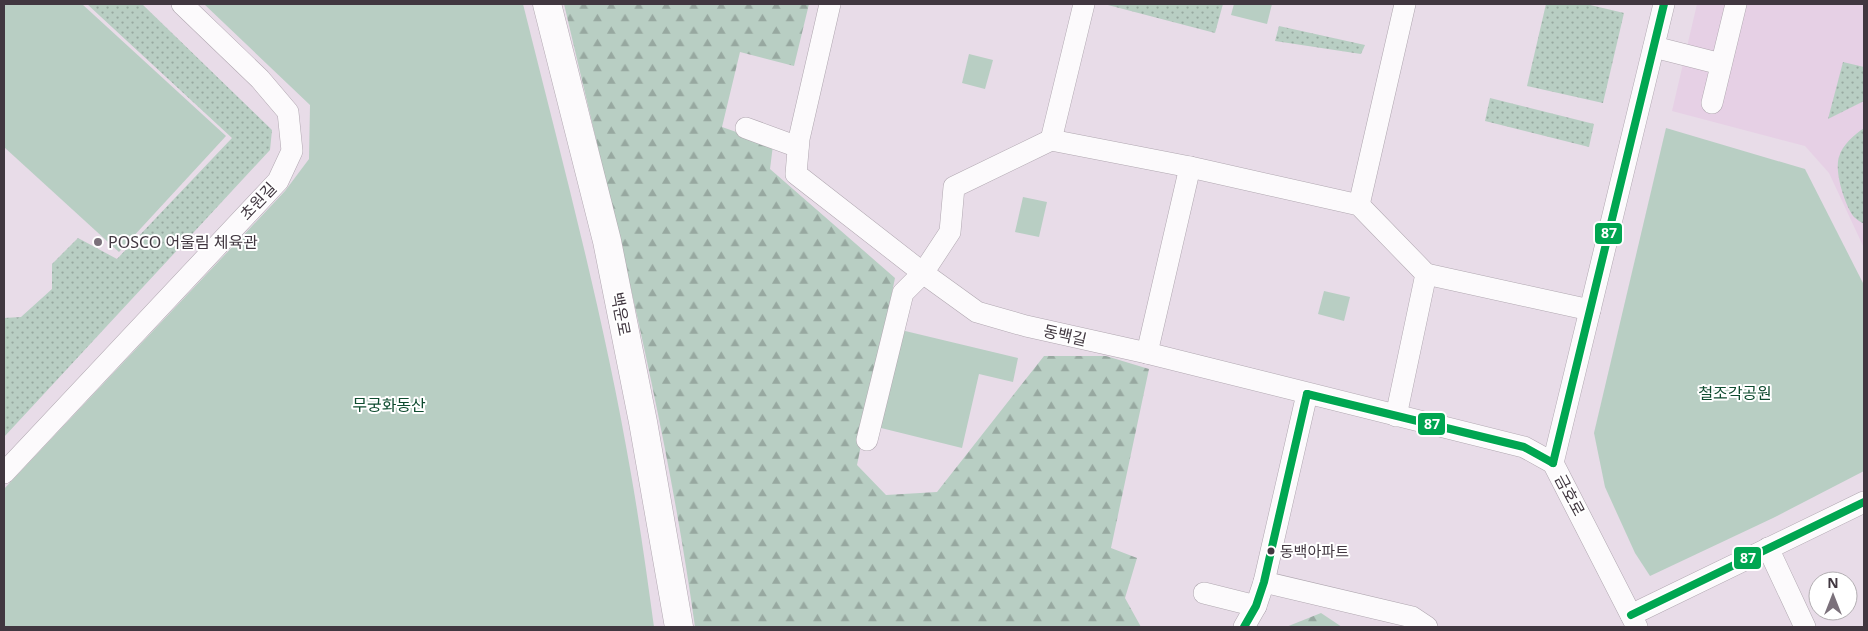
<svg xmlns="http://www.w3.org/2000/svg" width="1868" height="631" font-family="'Noto Sans','Noto Sans KR',sans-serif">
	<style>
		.built { fill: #e6d0e5 }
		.grass { fill: url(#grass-dots) }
		.forest { fill: url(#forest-firs) }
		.green { fill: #b8cec3 }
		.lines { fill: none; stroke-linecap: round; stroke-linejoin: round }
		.minor-casing { stroke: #b0a7b0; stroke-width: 22 }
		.major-casing { stroke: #b0a7b0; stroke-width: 29 }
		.minor { stroke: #fcfafc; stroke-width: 21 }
		.major { stroke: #fcfafc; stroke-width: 28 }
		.bus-1-casing { stroke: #fff; stroke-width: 11 }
		.bus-1 { stroke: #00a651; stroke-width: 8 }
		.poi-dot { fill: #7b717b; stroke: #fff; stroke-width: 2 }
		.bus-dot { fill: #413740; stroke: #fff; stroke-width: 2 }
		.labels { text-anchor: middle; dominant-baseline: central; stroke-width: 4; stroke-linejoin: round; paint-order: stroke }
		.bus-label { font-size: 15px; fill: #413740; stroke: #fff; text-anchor: start }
		.street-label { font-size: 16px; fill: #413740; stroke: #fff }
		.poi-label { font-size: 16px; fill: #413740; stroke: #fff; text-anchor: start }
		.park-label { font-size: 16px; fill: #0e4b2f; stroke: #fff }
		.line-badge { stroke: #fff; stroke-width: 2 }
		.badge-label { font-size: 14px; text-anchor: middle; font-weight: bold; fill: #fff }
	</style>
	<defs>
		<pattern id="grass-dots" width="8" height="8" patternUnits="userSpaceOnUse" patternTransform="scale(1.25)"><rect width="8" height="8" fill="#b8cec3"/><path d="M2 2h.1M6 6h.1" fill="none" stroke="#97a8a0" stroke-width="1.8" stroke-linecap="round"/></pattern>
		<pattern id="forest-firs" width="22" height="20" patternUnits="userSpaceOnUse" patternTransform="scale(1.25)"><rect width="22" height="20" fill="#b8cec3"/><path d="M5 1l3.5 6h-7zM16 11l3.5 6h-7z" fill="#97a8a0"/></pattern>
	</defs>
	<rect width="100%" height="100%" fill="#e8dce8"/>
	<polygon class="built" points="1697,4 1864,4 1864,248 1829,173 1805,146 1672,111"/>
	<g class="grass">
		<polygon points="87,4 142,4 272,130 270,150 4,437 4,318 21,317 52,289 52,264 78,238 117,259 232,138"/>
		<polygon points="1104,4 1223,4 1215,33"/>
		<polygon points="1546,4 1586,4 1624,13 1603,103 1527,86"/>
		<polygon points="1279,26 1365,45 1361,54 1275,41"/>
		<polygon points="1843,62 1864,67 1864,101 1828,119"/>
		<polygon points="1490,98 1594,124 1589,147 1485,121"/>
		<path d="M1864 128V224C1861 222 1857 220 1854 217 1845 206 1834 171 1839 157 1842 145 1855 134 1864 128Z"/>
	</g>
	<g class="forest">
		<path d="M564 4H809L794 66 740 52 722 127 773 145 770 169 895 278 857 465 886 495 937 492 1044 356H1106L1149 369 1111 548 1137 558 1125 598 1141 627H695C666 417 612 210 564 4Z"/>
		<polygon points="1321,613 1342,627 1286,627"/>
	</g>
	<g class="green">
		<polygon points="4,4 82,4 226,136 119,252 4,147"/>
		<path d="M204 4H523C562 160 604 316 631 474 640 525 647 576 654 627H4V489L285 191 309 159 310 105Z"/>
		<polygon points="1234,4 1272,4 1267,24 1231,15"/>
		<polygon points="969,54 993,60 985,89 962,83"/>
		<polygon points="1666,128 1805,169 1864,285 1864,471 1773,518 1650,576 1635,553 1605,487 1594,433"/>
		<polygon points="1023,197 1047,202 1039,237 1015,232"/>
		<polygon points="1324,291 1350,297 1344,321 1318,314"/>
		<polygon points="901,330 1018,358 1013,382 979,374 962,448 877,427"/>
	</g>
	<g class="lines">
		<g class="minor-casing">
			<g id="minor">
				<polyline points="830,4 799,139 796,174 923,273 977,312 1026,326 1147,353 1524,447 1553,463"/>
				<polyline points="1654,47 1721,64"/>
				<polyline points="1712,103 1736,4"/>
				<polyline points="746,128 798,147"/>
				<polyline points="1051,140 1084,4"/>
				<polyline points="1359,205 1405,4"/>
				<polyline points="1426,274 1590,310"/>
				<polyline points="1147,353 1190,167"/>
				<polyline points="867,440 903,293 923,273 950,232 954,187 1051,140 1190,167 1359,205 1426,274 1396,416"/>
				<polyline points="4,473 278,181 292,151 288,112 260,79 182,4"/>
				<polyline points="1768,548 1805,627"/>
				<polyline points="1264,582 1412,617 1427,627"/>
				<polyline points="1204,593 1256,606"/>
				<polyline points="1631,615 1864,502"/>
				<polyline points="1244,627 1256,606 1264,582 1307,394"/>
				<polyline points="1637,627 1553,463 1664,4"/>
			</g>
		</g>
		<g class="major-casing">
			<polyline id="major" points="547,4 607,241 643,422 679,627"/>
		</g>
		<use href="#minor" class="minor"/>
		<use href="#major" class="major"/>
		<g class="bus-1-casing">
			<g id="bus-1">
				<polyline points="1307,394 1524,447 1553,463"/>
				<polyline points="1553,463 1664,4"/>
				<polyline points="1631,615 1864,502"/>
				<polyline points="1244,627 1256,606 1264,582 1307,394"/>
			</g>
		</g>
		<use href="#bus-1" class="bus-1"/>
	</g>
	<circle class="poi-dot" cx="98" cy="242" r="5"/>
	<circle class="bus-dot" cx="1271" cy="551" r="4.5"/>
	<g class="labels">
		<g class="bus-label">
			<text x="1280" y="551">동백아파트</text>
		</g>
		<g class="street-label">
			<text transform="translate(258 201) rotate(-47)">초원길</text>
			<text transform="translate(621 314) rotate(79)">백운로</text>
			<text transform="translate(1065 335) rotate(13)">동백길</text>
			<text transform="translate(1570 495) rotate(62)">금호로</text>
		</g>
		<g class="poi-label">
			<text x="108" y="242">POSCO 어울림 체육관</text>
		</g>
		<g class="park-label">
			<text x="1735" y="393">철조각공원</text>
			<text x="389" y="405">무궁화동산</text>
		</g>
	</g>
	<g class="line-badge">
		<rect x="1594" y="222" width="29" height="23" rx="5" fill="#00a651"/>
		<rect x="1417" y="412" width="29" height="24" rx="5" fill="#00a651"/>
		<rect x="1733" y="546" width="29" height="24" rx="5" fill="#00a651"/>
	</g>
	<g class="badge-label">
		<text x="1609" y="238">87</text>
		<text x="1432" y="429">87</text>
		<text x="1748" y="563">87</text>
	</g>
	<rect width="1868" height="631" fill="none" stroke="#413740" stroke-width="10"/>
	<g transform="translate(1833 596)"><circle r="24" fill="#ffffff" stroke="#b3afb3"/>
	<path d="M0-4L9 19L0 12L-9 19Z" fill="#7b717b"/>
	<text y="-8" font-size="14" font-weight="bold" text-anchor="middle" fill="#413740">N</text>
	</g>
</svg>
